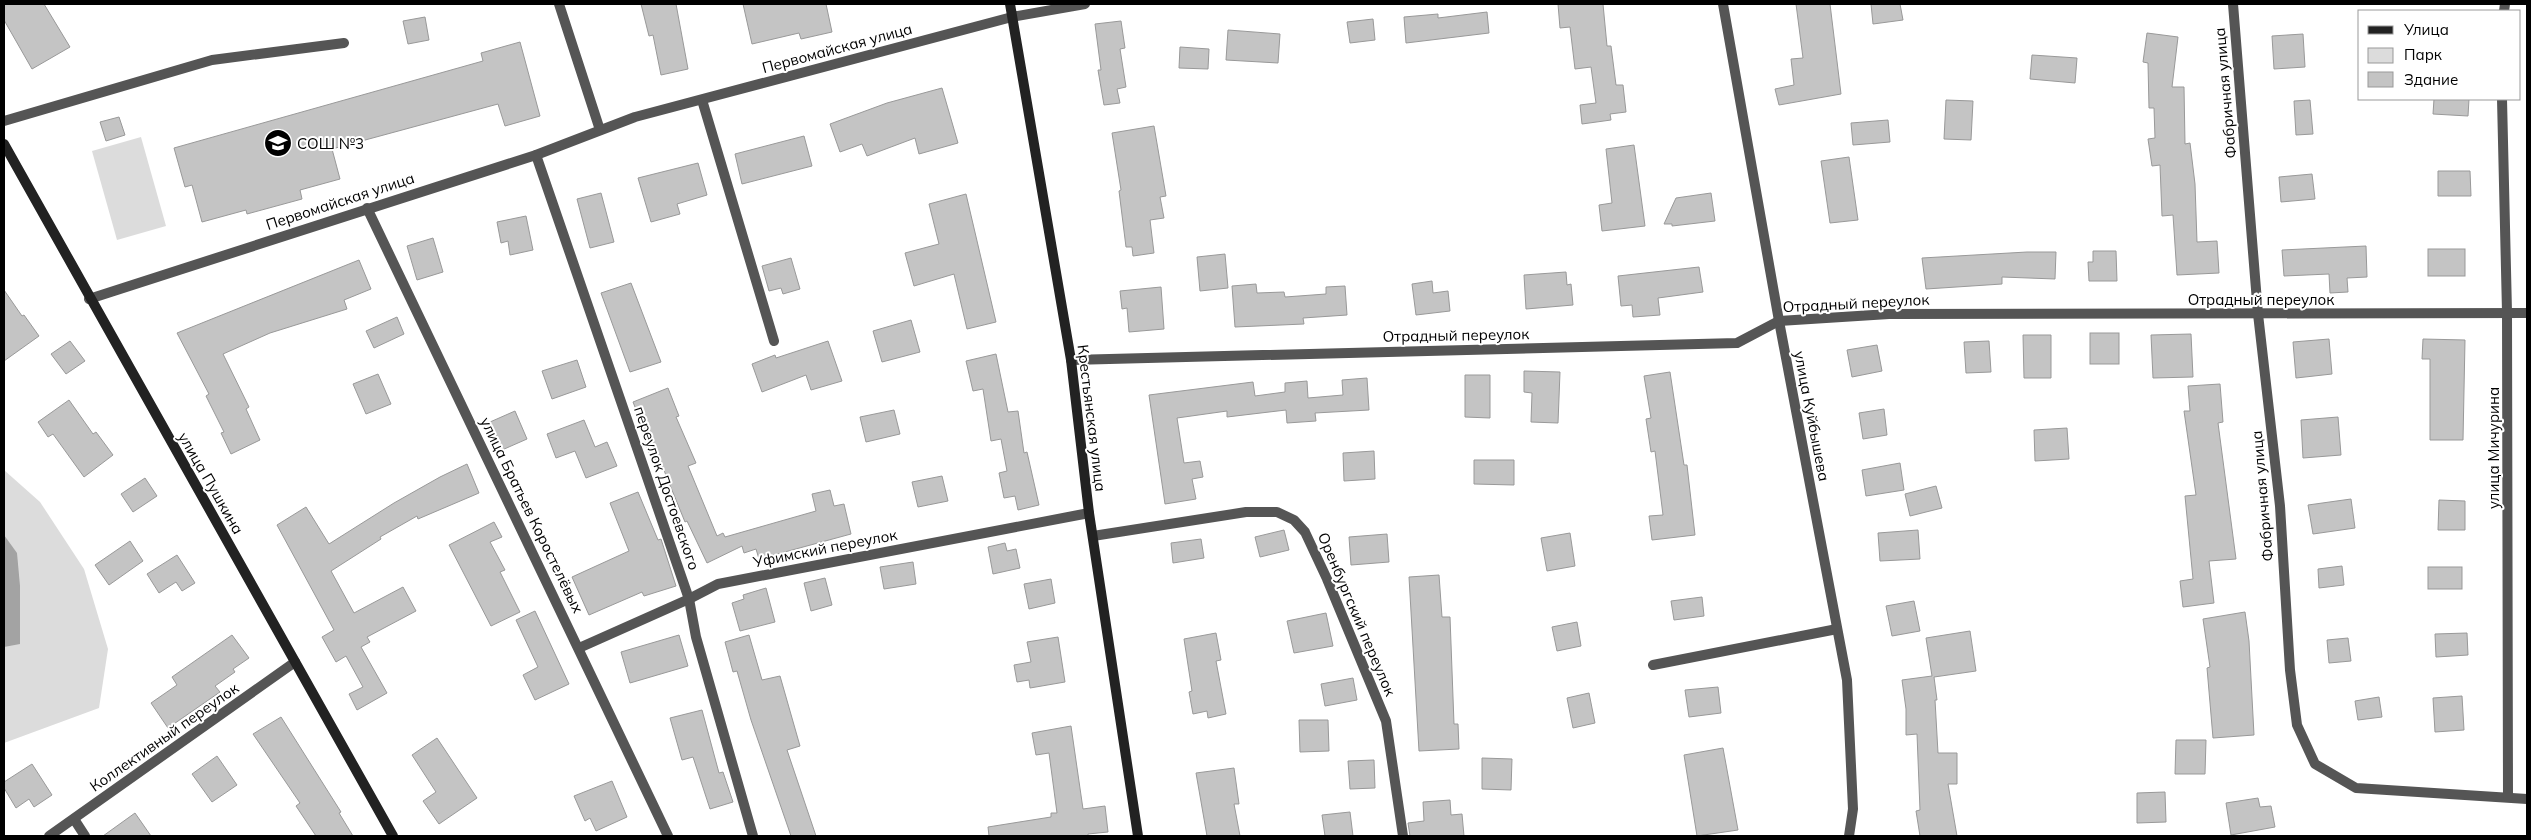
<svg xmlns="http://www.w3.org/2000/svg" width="2531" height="840" font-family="Mulish,sans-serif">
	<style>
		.green { fill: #dcdcdc }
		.water { fill: #a3a3a3 }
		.building { fill: #c4c4c4; stroke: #999 }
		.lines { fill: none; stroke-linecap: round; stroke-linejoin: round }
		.lane { stroke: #555; stroke-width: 10 }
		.street { stroke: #555; stroke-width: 10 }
		.secondary { stroke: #222; stroke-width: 10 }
		.labels { text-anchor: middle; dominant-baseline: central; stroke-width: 4; stroke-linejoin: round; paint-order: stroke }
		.street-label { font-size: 15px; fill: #000; stroke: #fff }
		.poi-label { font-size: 15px; fill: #000; stroke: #fff; text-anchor: start }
	</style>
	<rect width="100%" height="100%" fill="#fff"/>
	<g class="green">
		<polygon points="141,137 166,226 117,240 92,151"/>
		<polygon points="4,470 40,502 84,569 108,649 99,708 4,743"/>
	</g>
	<polygon class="water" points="4,535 17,553 20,586 20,644 4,647"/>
	<g class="building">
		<polygon points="4,4 44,4 70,47 32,69 4,20"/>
		<polygon points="641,4 676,4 688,69 661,75 653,35 649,36"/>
		<polygon points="743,4 826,4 832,32 801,39 799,33 752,44"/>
		<polygon points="1558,4 1603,4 1607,46 1611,46 1616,85 1623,85 1626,112 1610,114 1611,120 1582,124 1580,105 1596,103 1591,67 1575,69 1570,27 1560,28"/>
		<polygon points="1796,4 1830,4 1841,94 1779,105 1775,89 1794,85 1791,59 1803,58"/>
		<polygon points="1871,4 1900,4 1903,20 1873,24"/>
		<polygon points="1487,12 1489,33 1406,43 1404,17 1438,14 1438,18"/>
		<polygon points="425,17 429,40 408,44 403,21"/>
		<polygon points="1373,19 1375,40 1350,43 1347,22"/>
		<polygon points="1121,21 1125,48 1120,49 1126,87 1117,89 1120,103 1104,105 1098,70 1101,70 1095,24"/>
		<polygon points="1228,30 1280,34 1278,63 1226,60"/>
		<polygon points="2147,33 2178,37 2172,87 2184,87 2185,144 2190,143 2195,184 2197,242 2217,241 2219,273 2177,275 2173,215 2162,216 2160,165 2152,166 2148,139 2155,138 2154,108 2149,108 2148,63 2143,62"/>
		<polygon points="2303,34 2305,67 2274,69 2272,36"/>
		<polygon points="520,42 540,116 505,126 498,104 332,149 340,179 300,190 302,199 247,214 246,210 202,222 192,185 185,187 174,148 483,61 481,53"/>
		<polygon points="1180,47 1209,49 1208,69 1179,68"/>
		<polygon points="2032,55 2077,58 2075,83 2030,79"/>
		<polygon points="942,88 958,143 919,154 915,138 867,156 862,144 840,152 830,124 887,103"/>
		<polygon points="2434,99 2469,99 2468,116 2433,114"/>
		<polygon points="1946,100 1973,101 1971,140 1944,139"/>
		<polygon points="2310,100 2313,134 2296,135 2294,101"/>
		<polygon points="119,117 125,135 106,141 100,122"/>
		<polygon points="1888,120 1890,142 1853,145 1851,123"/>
		<polygon points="1154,126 1166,196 1160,197 1164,218 1150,220 1154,253 1133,256 1132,247 1126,247 1119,191 1121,190 1112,133"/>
		<polygon points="804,136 812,166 742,184 735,154"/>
		<polygon points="1634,145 1645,226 1602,231 1599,205 1612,203 1606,149"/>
		<polygon points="1849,157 1858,220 1830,223 1821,161"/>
		<polygon points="698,163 707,195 677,204 680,214 651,222 638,178"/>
		<polygon points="2438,171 2470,171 2471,196 2438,196"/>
		<polygon points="2312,174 2315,199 2281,202 2279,177"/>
		<polygon points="601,193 614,242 590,248 577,199"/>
		<polygon points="1711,193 1715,221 1672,226 1672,224 1664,224 1676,198"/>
		<polygon points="966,194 996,322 967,329 954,274 914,286 905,253 939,244 929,204"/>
		<polygon points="526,216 533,250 510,255 508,241 501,243 497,222"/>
		<polygon points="433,238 443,272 417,280 407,246"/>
		<polygon points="2366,246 2367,277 2347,278 2348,292 2330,293 2329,274 2284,276 2282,250"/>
		<rect x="2428" y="249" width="37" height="27"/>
		<polygon points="2093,251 2116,251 2117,281 2089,281 2088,262 2093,262"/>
		<polygon points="2027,252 2056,252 2055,279 2002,277 2002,284 1926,289 1922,258"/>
		<polygon points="1225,254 1228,288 1200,291 1197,257"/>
		<polygon points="791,258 800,289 783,294 781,288 769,291 762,266"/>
		<polygon points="359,260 371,289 344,300 347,309 270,333 223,354 249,407 246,409 260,440 231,454 221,433 224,432 206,396 209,394 177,333"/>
		<polygon points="1699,267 1703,292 1658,298 1660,315 1633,317 1632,305 1621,306 1618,276"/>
		<polygon points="1566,272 1567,285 1571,284 1573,305 1526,309 1524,275"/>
		<polygon points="1432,281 1433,293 1448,291 1450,311 1416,315 1412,284"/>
		<polygon points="631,283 661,362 630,372 601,293"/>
		<polygon points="1256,284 1257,293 1284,292 1285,297 1326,294 1326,287 1345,286 1347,315 1303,318 1304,324 1235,327 1232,286"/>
		<polygon points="1161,287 1164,329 1129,332 1127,308 1122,309 1120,291"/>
		<polygon points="4,290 22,316 24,315 39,336 4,361"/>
		<polygon points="397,317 404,334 374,348 366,331"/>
		<polygon points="911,320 920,352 882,362 873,331"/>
		<rect x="2090" y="333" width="29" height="31"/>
		<polygon points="2191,334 2193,377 2153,378 2151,335"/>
		<polygon points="2023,335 2051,335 2051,378 2024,378"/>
		<polygon points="2329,339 2332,374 2296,378 2293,342"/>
		<polygon points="2423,339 2465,340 2463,440 2430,440 2430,359 2422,359"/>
		<polygon points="70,341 85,361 66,374 51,354"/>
		<polygon points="828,341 842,381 811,390 806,375 762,392 752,364 775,355 776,358"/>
		<polygon points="1989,341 1991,372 1966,373 1964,342"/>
		<polygon points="1877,345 1882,371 1852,377 1847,350"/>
		<polygon points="996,354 1008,412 1018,411 1024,453 1027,452 1039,505 1018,510 1015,496 1004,498 999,473 1007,471 1001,439 991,441 983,389 973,391 966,361"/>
		<polygon points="577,360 586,387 552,399 542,371"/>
		<polygon points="1524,371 1560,372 1558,423 1531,422 1532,393 1524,392"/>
		<polygon points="1670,372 1684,465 1687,465 1695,535 1652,540 1649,516 1663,515 1655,451 1651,452 1646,419 1651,418 1644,376"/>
		<polygon points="378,374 391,404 366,414 353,384"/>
		<polygon points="1465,375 1490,375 1490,418 1465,417"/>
		<polygon points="1367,378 1369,410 1315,413 1316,421 1287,423 1286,410 1227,417 1227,411 1177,418 1184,463 1200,461 1203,477 1192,479 1196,499 1165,504 1149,395 1253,382 1255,396 1285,392 1285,383 1307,381 1308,398 1343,395 1342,380"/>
		<polygon points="2220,384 2223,422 2218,423 2236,559 2209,561 2214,603 2183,607 2180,581 2193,579 2185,496 2196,495 2184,411 2190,411 2188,386"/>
		<polygon points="668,388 679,416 676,417 696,463 688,466 717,536 723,533 725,537 816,511 812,494 830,490 834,506 844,504 851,534 759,559 756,549 744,553 742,546 707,563 687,521 685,522 661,463 655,466 644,441 648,440 633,402"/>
		<polygon points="69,400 93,434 96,432 113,455 84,477 53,434 48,437 38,422"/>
		<polygon points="1884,409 1887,435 1863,439 1859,413"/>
		<polygon points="894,410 900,434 866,442 860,417"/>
		<polygon points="515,411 527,439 502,450 490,422"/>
		<polygon points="2338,417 2341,455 2303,458 2301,420"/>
		<polygon points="584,420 595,447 607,442 617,466 586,478 575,451 556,458 547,434"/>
		<polygon points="2067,428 2069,459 2035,461 2034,430"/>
		<polygon points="1374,451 1375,479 1344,481 1343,453"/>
		<polygon points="1474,460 1514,460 1514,485 1474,484"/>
		<polygon points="1900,463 1904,490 1866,496 1862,470"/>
		<polygon points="467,464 479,493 418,519 417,516 380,537 381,539 331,571 354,613 403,587 416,611 367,637 370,642 361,647 387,693 357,710 349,694 363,687 346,656 336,662 322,637 334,630 277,525 306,507 329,544 394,503 440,477"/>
		<polygon points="942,476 948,501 918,507 912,482"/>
		<polygon points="145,478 157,496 133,512 121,494"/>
		<polygon points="1936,486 1942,508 1910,516 1905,494"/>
		<polygon points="638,492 658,540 661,539 676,586 644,596 642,592 589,615 572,577 629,551 610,503"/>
		<polygon points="2351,499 2355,528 2313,534 2308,505"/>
		<polygon points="2439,500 2465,501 2465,530 2438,530"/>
		<polygon points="494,522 502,537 490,542 505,570 500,572 520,612 491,626 449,545"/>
		<polygon points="1284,530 1289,550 1260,557 1255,537"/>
		<polygon points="1918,530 1920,559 1880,561 1878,533"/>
		<polygon points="1570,533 1575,566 1547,571 1541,538"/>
		<polygon points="1387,534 1389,562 1351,565 1349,537"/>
		<polygon points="1201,539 1204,558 1173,563 1171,543"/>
		<polygon points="130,541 143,561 109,585 95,565"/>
		<polygon points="1005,543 1007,551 1016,549 1020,568 993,574 988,547"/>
		<polygon points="177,555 195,583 182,591 176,582 159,593 147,574"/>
		<polygon points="913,562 916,584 884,589 880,567"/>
		<polygon points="2342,566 2344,585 2319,588 2318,569"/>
		<rect x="2428" y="567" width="34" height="22"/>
		<polygon points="1439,575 1442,617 1450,617 1454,724 1458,724 1459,749 1419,751 1409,577"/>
		<polygon points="825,578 832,605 811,611 804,583"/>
		<polygon points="1051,579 1055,603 1029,609 1024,584"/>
		<polygon points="766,588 775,622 740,631 732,603 744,599 743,595"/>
		<polygon points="1702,597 1704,616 1674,620 1671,601"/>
		<polygon points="1914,601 1920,631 1892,636 1886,606"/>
		<polygon points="535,611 569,684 535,700 523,675 538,667 516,620"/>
		<polygon points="2245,612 2249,641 2254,735 2213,738 2207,668 2210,667 2203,619"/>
		<polygon points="1326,613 1333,646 1294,653 1287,621"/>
		<polygon points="1577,622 1581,646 1557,651 1552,627"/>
		<polygon points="1970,631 1976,671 1934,677 1937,700 1935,700 1938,753 1957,753 1957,784 1948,784 1957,836 1920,836 1916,811 1920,810 1917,734 1906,735 1906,709 1902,680 1932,676 1926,638"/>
		<polygon points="1216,633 1221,660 1216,661 1226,714 1208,718 1207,711 1193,714 1189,692 1192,691 1184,639"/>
		<polygon points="2467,633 2468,655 2436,657 2435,634"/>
		<polygon points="232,635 249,658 233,669 235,672 215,686 220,692 168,728 151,703 177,685 172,677"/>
		<polygon points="679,635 688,666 630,683 621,652"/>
		<polygon points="749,635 762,680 780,676 800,746 787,750 816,836 791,836 751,720 737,671 733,672 725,642"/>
		<polygon points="1058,637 1065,682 1030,688 1029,680 1017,682 1014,665 1031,662 1027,642"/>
		<polygon points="2348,638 2351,661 2329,663 2327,640"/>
		<polygon points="1353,678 1357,700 1325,706 1321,684"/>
		<polygon points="1718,687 1721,713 1689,717 1685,690"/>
		<polygon points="1589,693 1595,723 1573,728 1567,698"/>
		<polygon points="2462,696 2464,730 2435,732 2433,698"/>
		<polygon points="2379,697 2382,717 2358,720 2355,701"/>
		<polygon points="702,710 719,773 723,772 733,802 710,809 693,757 682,760 670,718"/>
		<polygon points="281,717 341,812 339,813 353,836 316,836 296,806 300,803 253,734"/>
		<polygon points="1299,720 1328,720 1329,751 1300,752"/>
		<polygon points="1071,726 1083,809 1105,806 1108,832 1088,834 1088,836 989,836 988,827 1051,817 1051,813 1057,813 1049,753 1036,755 1032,733"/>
		<polygon points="437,738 477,798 439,824 423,801 436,792 412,755"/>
		<polygon points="2176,740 2206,740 2205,774 2175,774"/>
		<polygon points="1723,748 1738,830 1697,836 1684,755"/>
		<polygon points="217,756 237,785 212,802 192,774"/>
		<polygon points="1482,758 1512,759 1511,790 1482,789"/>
		<polygon points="1374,760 1375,788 1350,789 1348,761"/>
		<polygon points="32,764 52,795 34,807 29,799 16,808 4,788 4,782"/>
		<polygon points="1234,768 1239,804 1234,804 1240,836 1207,836 1196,773"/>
		<polygon points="612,781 627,817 596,831 590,818 585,821 574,796"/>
		<polygon points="2165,792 2166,822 2137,823 2137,793"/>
		<polygon points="2258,798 2260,807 2271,806 2275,827 2231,835 2226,803"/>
		<polygon points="1450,800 1451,815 1462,814 1464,836 1410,836 1408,823 1424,821 1423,802"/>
		<polygon points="1350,812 1353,836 1325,836 1322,815"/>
		<polygon points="135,813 151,836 103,836"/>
	</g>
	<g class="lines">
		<g class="lane">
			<polyline points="702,100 774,341"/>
			<polyline points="4,121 212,60 344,43"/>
			<polyline points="1653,665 1837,629"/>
			<polyline points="74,819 85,836"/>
		</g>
		<g class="street">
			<polyline points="559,4 600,130"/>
			<polyline points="1723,4 1779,321 1847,680 1853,809 1849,836"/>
			<polyline points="2233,4 2258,314 2280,506 2290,670 2297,725 2315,764 2356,788 2527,799"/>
			<polyline points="2504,11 2505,4"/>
			<polyline points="2502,99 2507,312 2508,797"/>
			<polyline points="536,155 689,599 696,637 753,836"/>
			<polyline points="367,208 668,836"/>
			<polyline points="89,299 536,155 635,117 1012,17 1085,4"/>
			<polyline points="1071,360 1737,343 1779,321 1889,314 2527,313"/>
			<polyline points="1093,536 1246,512 1277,512 1294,520 1305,532 1327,579 1386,721 1403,836"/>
			<polyline points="579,648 689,599 718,584 1089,513"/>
			<polyline points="49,836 295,662"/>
		</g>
		<g class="secondary">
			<polyline points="1010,4 1071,360 1089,513 1138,836"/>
			<polyline points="4,144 393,836"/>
		</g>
	</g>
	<defs>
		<g id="school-disc" transform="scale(1.4375)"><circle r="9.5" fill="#000" stroke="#fff"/><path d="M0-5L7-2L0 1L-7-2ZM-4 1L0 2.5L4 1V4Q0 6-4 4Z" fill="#fff"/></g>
	</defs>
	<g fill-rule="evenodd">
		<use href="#school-disc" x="278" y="143"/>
	</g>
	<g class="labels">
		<g class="street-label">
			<text transform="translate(837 48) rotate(-15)">Первомайская улица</text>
			<text transform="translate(2225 93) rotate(-95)">Фабричная улица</text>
			<text transform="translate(340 201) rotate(-18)">Первомайская улица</text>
			<text x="2261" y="299">Отрадный переулок</text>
			<text transform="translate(1856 303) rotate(-3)">Отрадный переулок</text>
			<text transform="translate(1456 335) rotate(-1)">Отрадный переулок</text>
			<text transform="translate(1812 416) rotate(79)">улица Куйбышева</text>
			<text transform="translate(1092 418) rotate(83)">Крестьянская улица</text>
			<text transform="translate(2493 448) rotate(-90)">улица Мичурина</text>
			<text transform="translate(211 483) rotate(60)">улица Пушкина</text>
			<text transform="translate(667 488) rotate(71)">переулок Достоевского</text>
			<text transform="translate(2262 496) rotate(-95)">Фабричная улица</text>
			<text transform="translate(532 515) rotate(64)">улица Братьев Коростелёвых</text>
			<text transform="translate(825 548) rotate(-11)">Уфимский переулок</text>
			<text transform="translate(1357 614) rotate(67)">Оренбургский переулок</text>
			<text transform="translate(164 737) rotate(-35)">Коллективный переулок</text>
		</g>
		<g class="poi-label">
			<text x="297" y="143">СОШ №3</text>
		</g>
	</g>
	<rect width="2531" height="840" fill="none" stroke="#000000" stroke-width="10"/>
	<rect x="2358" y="10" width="162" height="90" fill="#ffffff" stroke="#999999"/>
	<rect x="2368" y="26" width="25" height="8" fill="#222222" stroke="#999999"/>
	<text x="2404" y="35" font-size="15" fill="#000000">Улица</text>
	<rect x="2368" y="48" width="25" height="15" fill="#dcdcdc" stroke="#999999"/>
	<text x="2404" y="60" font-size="15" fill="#000000">Парк</text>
	<rect x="2368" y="72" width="25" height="15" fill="#c4c4c4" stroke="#999999"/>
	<text x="2404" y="85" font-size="15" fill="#000000">Здание</text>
</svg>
